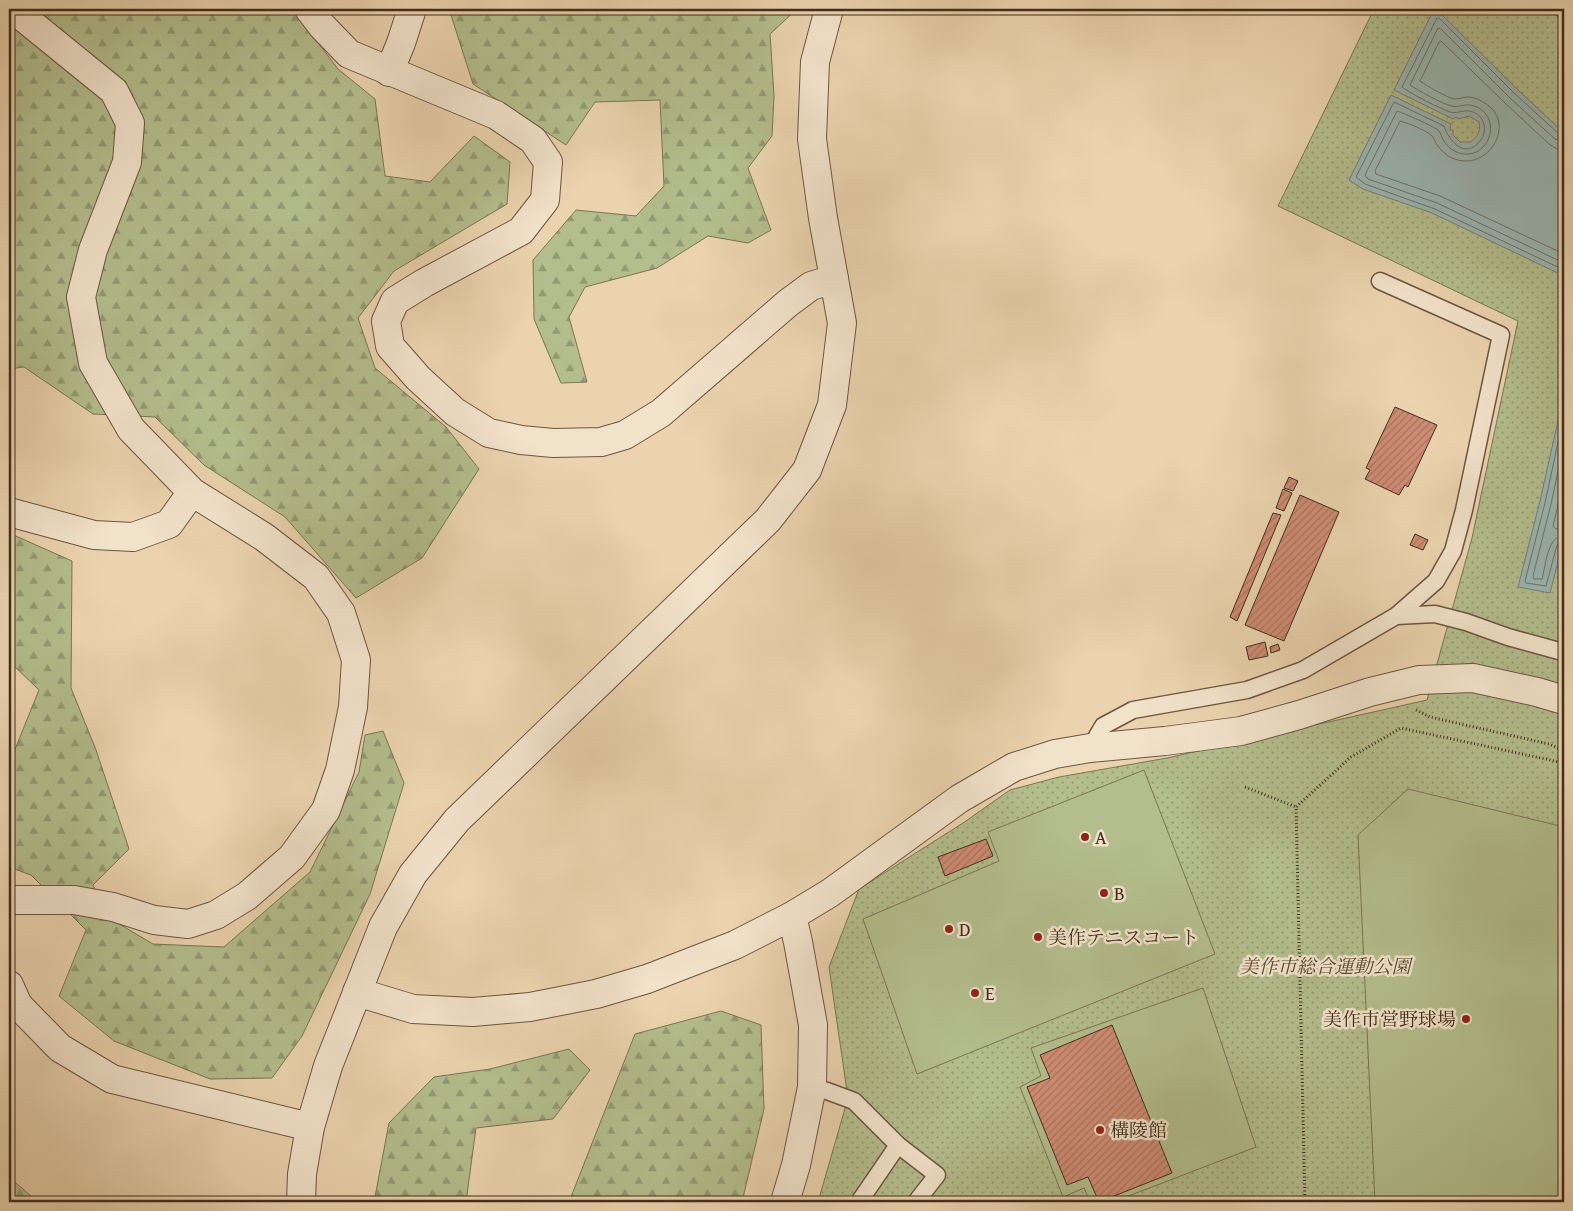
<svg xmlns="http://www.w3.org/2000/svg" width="1573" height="1211" font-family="'Gentium Book Plus','Noto Serif JP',serif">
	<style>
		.forest { fill: url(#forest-firs); stroke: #7a7554 }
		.park { fill: url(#park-dots); stroke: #7a7554 }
		.pitch { fill: #b3bd8d; stroke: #7a7554 }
		.water { fill: #9ab6b3; stroke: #777f77 }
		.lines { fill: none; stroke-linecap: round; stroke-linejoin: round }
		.shore { stroke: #6e7268; stroke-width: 1 }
		.building { fill: url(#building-hatch); stroke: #422d1c }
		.service-casing { stroke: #6c5640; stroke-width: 19 }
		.minor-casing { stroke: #6c5640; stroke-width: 30 }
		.tertiary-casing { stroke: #6c5640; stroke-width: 30 }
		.path { stroke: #422d1c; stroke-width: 3; stroke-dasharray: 1 2.5; stroke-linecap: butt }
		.service { stroke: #f1e2ca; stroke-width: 16 }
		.minor { stroke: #f1e2ca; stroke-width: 28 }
		.tertiary { stroke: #f1e2ca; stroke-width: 28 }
		.poi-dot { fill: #8f2418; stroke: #f1e2ca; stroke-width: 2 }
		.labels { text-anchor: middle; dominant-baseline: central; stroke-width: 5; stroke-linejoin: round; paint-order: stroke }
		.poi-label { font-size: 19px; fill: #422d1c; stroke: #f1e2ca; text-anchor: start }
		.park-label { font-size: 19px; font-style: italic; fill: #594a33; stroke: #f1e2ca }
	</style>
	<defs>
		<pattern id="forest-firs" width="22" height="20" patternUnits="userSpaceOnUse" patternTransform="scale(1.25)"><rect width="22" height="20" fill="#b3bd8d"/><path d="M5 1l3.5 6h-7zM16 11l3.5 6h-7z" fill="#939a72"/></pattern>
		<pattern id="park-dots" width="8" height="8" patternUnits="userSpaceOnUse" patternTransform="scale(1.25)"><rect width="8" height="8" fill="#b3bd8d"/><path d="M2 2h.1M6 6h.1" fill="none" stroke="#939a72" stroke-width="1.8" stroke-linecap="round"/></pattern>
		<pattern id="building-hatch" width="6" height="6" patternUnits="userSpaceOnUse" patternTransform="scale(1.25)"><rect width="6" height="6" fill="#cf8c75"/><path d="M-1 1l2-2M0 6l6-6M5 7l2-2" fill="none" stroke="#aa735f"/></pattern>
	</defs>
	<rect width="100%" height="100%" fill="#ead3ae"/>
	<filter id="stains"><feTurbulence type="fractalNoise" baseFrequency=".004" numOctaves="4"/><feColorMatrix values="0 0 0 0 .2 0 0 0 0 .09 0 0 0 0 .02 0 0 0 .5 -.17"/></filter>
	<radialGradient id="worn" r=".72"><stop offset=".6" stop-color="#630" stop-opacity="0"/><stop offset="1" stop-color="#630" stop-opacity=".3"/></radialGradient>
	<g class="forest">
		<polygon points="9,9 293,9 338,69 375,99 385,176 430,182 474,136 510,162 507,204 394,271 358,318 375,368 446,427 479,469 422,558 356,598 285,517 204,465 155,417 93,414 24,367 9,369"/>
		<polygon points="456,9 797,9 770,34 774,96 772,136 748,168 771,230 748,243 708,236 657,268 585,287 569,317 587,382 561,383 534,319 533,260 576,210 636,216 664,186 660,100 595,102 566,145 473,84 451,15"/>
		<polygon points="9,533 72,561 71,688 96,750 129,849 93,885 109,918 153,944 224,947 310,872 359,772 365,735 383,731 404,783 370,894 302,1036 272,1078 210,1079 114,1041 59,996 86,930 31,875 9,867 9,764 39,690 9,661"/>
		<polygon points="721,1011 761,1025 764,1109 742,1202 569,1202 635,1034"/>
		<polygon points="569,1049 590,1070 553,1119 476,1128 466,1202 374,1202 389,1123 434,1077 490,1069"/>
		<polygon points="9,1177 38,1202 9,1202"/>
	</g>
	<polygon class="park" points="1374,9 1564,9 1564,1202 818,1202 848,1098 829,967 859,889 963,823 1010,790 1059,777 1167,758 1427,700 1472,538 1518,321 1278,206"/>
	<g class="pitch">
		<polygon points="1144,770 1215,954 917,1074 863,919 999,861 988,832"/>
		<polygon points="1408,789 1564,827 1564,1202 1375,1202 1358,835"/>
		<polygon points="1203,988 1256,1147 1113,1202 1090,1202 1084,1188 1063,1197 1020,1087 1041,1076 1031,1048"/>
	</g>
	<g class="water">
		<path d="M1434 9H1436L1518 90 1564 133V276L1432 213 1363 189 1349 180 1391 95 1451 124 1450 130H1453V135L1460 142H1471C1478 136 1481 131 1479 122L1469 116 1459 119 1456 117 1453 119 1394 90Z"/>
		<polygon points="1564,404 1564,538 1550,593 1518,587 1540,501 1560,412"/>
	</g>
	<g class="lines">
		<g class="shore">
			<path d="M1564 136 1559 134 1514 93 1439 18H1437L1402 87C1411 94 1439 108 1450 112 1457 114 1462 110 1469 111 1484 113 1489 130 1480 141 1465 160 1449 141 1444 126L1394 102 1356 177 1365 184 1435 209 1564 270"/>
			<path d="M1564 142 1555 139 1510 98 1441 29 1438 28 1410 85C1419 91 1441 103 1451 106 1458 108 1464 104 1470 105 1491 108 1497 133 1483 147 1472 159 1452 155 1444 141 1442 138 1441 133 1439 131 1436 127 1403 113 1397 111L1365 175 1368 179 1437 203 1564 263"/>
			<path d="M1564 150 1557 149 1549 144 1505 103 1441 41 1439 42 1420 81C1427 86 1446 97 1454 99 1458 99 1462 98 1466 97 1475 97 1483 101 1490 107 1513 127 1489 168 1458 160 1449 158 1442 152 1437 145 1435 142 1434 137 1431 135 1425 130 1408 123 1400 121L1375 171 1376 174 1440 196 1564 254"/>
			<polyline points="1564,414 1545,503 1525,581 1526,583 1546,586 1557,545 1560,542 1564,541"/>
			<path d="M1564 444 1551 504 1533 576 1534 579H1542C1546 565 1547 536 1564 535"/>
			<polyline points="1564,480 1553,526 1556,529 1564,528"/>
		</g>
	</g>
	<g class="building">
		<polygon points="1395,407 1437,425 1408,487 1405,485 1399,495 1365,479 1370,470 1366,468"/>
		<polygon points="1289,477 1298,481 1293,491 1284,488"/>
		<polygon points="1283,489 1292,493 1284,511 1276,508"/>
		<polygon points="1300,495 1339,512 1284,641 1245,625"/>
		<polygon points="1273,513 1281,515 1237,621 1230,617"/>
		<polygon points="1415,534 1428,540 1423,550 1410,545"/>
		<polygon points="1265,642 1268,656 1249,660 1246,647"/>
		<polygon points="1278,644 1280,650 1271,653 1270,647"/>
		<polygon points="986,839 993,856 945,876 938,857"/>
		<polygon points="1112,1025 1172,1173 1099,1202 1088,1177 1067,1185 1027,1087 1050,1078 1040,1055"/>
	</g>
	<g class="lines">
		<g class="service-casing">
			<g id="service">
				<polyline points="1563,9 1564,10"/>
				<polyline points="1396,616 1435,614 1466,622 1508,637 1559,651 1564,649"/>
				<polyline points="1090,748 1103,726 1133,710 1247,690 1303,670 1396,616 1436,581 1453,551 1464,510 1501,335 1380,281"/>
				<polyline points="812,1087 827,1091 854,1101 898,1145 937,1175 916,1202"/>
				<polyline points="859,1202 898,1145"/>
			</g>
		</g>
		<g class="minor-casing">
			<g id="minor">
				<polyline points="309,9 322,26 349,54 496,115 533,140 548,162 545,200 521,231 424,283 395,301 386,321 390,346 418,378 455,412 489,433 521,440 553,443 601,442 625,435 661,413 788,303 811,286 834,279"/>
				<polyline points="389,72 401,43 412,9"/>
				<polyline points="9,512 94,535 133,537 169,524 192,492"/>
				<polyline points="9,900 74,900 113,907 154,920 188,924 216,915 247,896 292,857 326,810 340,770 353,707 356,660 341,613 316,577 264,537 192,492 131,429 93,363 81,297 93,250 127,162 130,123 114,91 13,9"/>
			</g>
		</g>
		<g class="tertiary-casing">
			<g id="tertiary">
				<polyline points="9,985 18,1005 60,1048 112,1079 310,1127"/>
				<polyline points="357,992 413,1009 473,1012 530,1007 596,994 647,979 735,945 792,916 830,893 959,799 1014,767 1055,754 1090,748 1165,741 1241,731 1299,715 1370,692 1419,680 1473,678 1537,692 1564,700"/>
				<polyline points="301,1202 302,1174 310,1127 328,1066 383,927 413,874 457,820 768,520 807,470 832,405 842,323 823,218 812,139 815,62 829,9"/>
				<polyline points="785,1202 796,1165 812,1087 813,1025 798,942 792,916"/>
			</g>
		</g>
		<g class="path">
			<polyline points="1416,710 1430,717 1549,744 1564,751"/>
			<polyline points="1245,787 1296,807"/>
			<polyline points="1305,1202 1296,807 1351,757 1401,728 1564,763"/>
		</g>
		<use href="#service" class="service"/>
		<use href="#minor" class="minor"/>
		<use href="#tertiary" class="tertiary"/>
	</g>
	<g class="poi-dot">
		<circle cx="1085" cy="837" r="5"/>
		<circle cx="1104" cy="893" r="5"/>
		<circle cx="949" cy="929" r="5"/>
		<circle cx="1038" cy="937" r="5"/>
		<circle cx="975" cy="993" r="5"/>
		<circle cx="1466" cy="1019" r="5"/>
		<circle cx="1100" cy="1130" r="5"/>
	</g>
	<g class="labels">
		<g class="poi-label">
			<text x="1095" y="837">A</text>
			<text x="1114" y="893">B</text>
			<text x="959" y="929">D</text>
			<text x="1048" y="937">美作テニスコート</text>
			<text x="985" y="993">E</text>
			<text x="1456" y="1019" text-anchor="end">美作市営野球場</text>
			<text x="1110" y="1130">構陵館</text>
		</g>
		<g class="park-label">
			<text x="1325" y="966">美作市総合運動公園</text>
		</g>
	</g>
	<rect width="1573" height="1211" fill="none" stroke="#ead3ae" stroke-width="30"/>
	<rect x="10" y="10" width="1553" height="1191" fill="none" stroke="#422d1c" stroke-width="2.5"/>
	<rect x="15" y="15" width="1543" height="1181" fill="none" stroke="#422d1c"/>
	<rect width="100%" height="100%" filter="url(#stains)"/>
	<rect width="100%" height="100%" fill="url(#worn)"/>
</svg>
